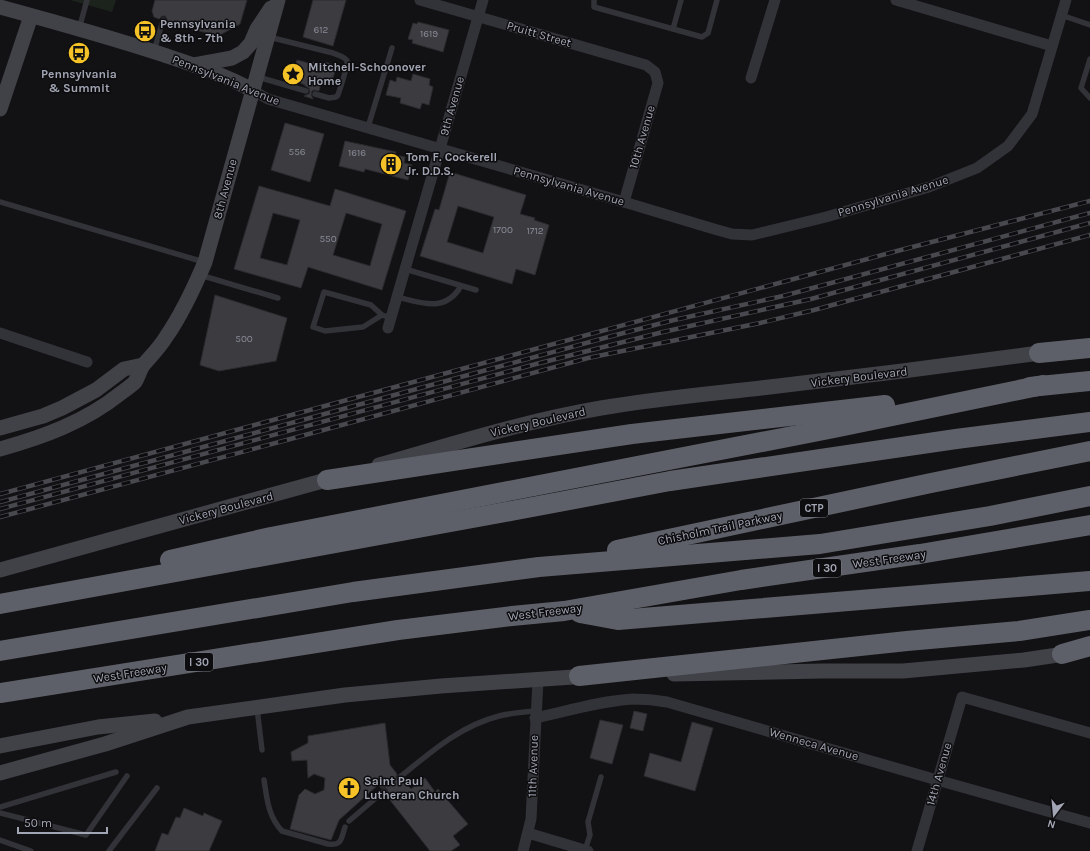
<svg xmlns="http://www.w3.org/2000/svg" width="1090" height="851" font-family="Karla,sans-serif">
	<style>
		.green { fill: #1c231d }
		.building { fill: #3c3b40; stroke: #2c2b2f; fill-rule: evenodd }
		.lines { fill: none; stroke-linecap: round; stroke-linejoin: round }
		.lane { stroke: #323338; stroke-width: 5.5 }
		.street { stroke: #323338; stroke-width: 11 }
		.secondary { stroke: #404248; stroke-width: 15 }
		.highway { stroke: #5e6069; stroke-width: 20 }
		.rail-casing { stroke: #47494f; stroke-width: 4.5 }
		.rail { stroke: #0d0c0e; stroke-width: 3; stroke-dasharray: 9; stroke-linecap: butt }
		.labels { text-anchor: middle; dominant-baseline: central; stroke-width: 3; stroke-linejoin: round; paint-order: stroke }
		.number-label { font-size: 10px; fill: #888b97 }
		.shield { fill: #0d0c0e; stroke: #757882; stroke-width: 1 }
		.shield-label { font-size: 11px; font-weight: bold; fill: #a2a6b4 }
		.poi-label { font-size: 12px; font-weight: bold; fill: #a2a6b4; stroke: #0d0c0e; text-anchor: start }
		.street-label { font-size: 12px; fill: #a2a6b4; stroke: #0d0c0e }
	</style>
	<rect width="100%" height="100%" fill="#121113"/>
	<polygon class="green" points="70,0 116,0 112,12"/>
	<g class="building">
		<polygon points="155,0 247,0 240,24 218,36 167,22 167,19 165,16 162,16 159,19 154,17 152,11"/>
		<polygon points="313,0 346,0 333,46 303,37"/>
		<polygon points="418,22 449,30 443,52 412,43 413,40 408,39 413,23 417,24"/>
		<polygon points="297,60 312,64 313,62 324,65 325,62 337,66 331,83 322,80 319,91 314,90 312,91 311,95 313,99 304,96 309,94 310,92 309,88 305,86 305,85 291,79"/>
		<polygon points="413,74 430,79 429,85 433,87 429,105 422,103 420,109 400,103 401,98 386,95 390,80 396,82 397,77 411,81"/>
		<polygon points="285,123 324,134 310,182 271,170"/>
		<polygon points="345,141 396,152 395,155 405,157 404,163 412,165 408,180 365,169 364,172 339,166"/>
		<path d="M450 172 526 195 520 214 535 218 534 220 549 225 535 275 516 269 512 284 420 256 435 209 439 210ZM458 206 494 217 483 253 447 242Z"/>
		<path d="M259 186 330 206 335 189 406 211 382 290 308 267 301 288 234 269ZM273 213 300 220 287 265 260 258ZM346 213 382 224 370 266 333 255Z"/>
		<polygon points="215,295 287,318 276,361 219,371 200,365"/>
		<polygon points="634,711 647,714 643,731 630,728"/>
		<polygon points="600,720 623,725 612,764 590,758"/>
		<polygon points="692,722 713,728 695,791 644,776 650,753 681,762"/>
		<polygon points="385,723 390,765 397,774 396,777 397,780 400,781 403,780 411,789 425,778 435,792 438,789 468,824 453,836 460,845 451,851 430,851 386,795 388,792 387,789 385,787 381,788 378,785 339,820 331,840 290,829 299,795 305,789 315,794 324,790 325,778 314,774 308,778 307,760 292,761 291,752 308,743 308,736"/>
		<polygon points="184,808 203,816 204,813 222,821 209,851 155,851 162,833 168,835 176,817 180,818"/>
	</g>
	<g class="lines">
		<g class="lane">
			<polyline points="594,0 594,7 702,37 708,33 717,0"/>
			<polyline points="1061,15 1090,25"/>
			<polyline points="79,29 87,0"/>
			<polyline points="673,29 681,0"/>
			<path d="M269 37 333 53C337 55 345 56 347 61 348 65 340 89 338 95L336 97 329 98 315 94"/>
			<polyline points="154,51 163,20"/>
			<polyline points="1090,59 1081,88 1090,98"/>
			<polyline points="258,77 306,91"/>
			<polyline points="368,127 392,48"/>
			<polyline points="0,202 204,262"/>
			<polyline points="405,269 476,290"/>
			<polyline points="200,275 278,298"/>
			<path d="M397 297C422 303 445 313 461 286"/>
			<polyline points="382,315 363,327 325,331 313,327 324,292 371,305 382,315 391,318"/>
			<polyline points="257,708 262,750"/>
			<path d="M400 777C431 752 460 726 499 716 511 713 524 712 536 711"/>
			<path d="M264 780C267 799 268 816 282 831L328 844C342 846 341 839 345 827"/>
			<polyline points="0,807 116,772"/>
			<polyline points="0,813 86,835 127,776"/>
			<polyline points="349,821 384,791"/>
			<polyline points="0,840 31,851"/>
			<polyline points="585,850 590,835 588,822 601,777"/>
			<polyline points="109,851 157,788"/>
		</g>
		<g class="street">
			<polyline points="420,0 646,65 655,72 658,83 624,202"/>
			<polyline points="896,0 1052,46"/>
			<polyline points="751,78 775,0"/>
			<polyline points="252,90 268,99 624,202 714,229 732,234 752,235 826,217 929,187 977,168 1008,146 1032,114 1066,0"/>
			<polyline points="388,328 483,0"/>
			<polyline points="0,333 87,362"/>
			<path d="M535 718C568 711 600 701 633 699 645 699 656 700 667 702L937 780 1090 823"/>
			<polyline points="528,833 588,851"/>
			<polyline points="523,851 531,819 538,680"/>
			<polyline points="917,851 962,697 1090,733"/>
		</g>
		<g class="secondary">
			<path d="M0 7C55 22 110 37 164 55 194 65 225 75 252 90"/>
			<polyline points="194,65 232,58 243,52 251,43 257,29 271,8"/>
			<polyline points="0,109 31,16"/>
			<polyline points="0,428 43,416 62,408 96,390 124,369 143,365"/>
			<path d="M0 449C43 437 85 422 121 393 125 390 131 386 135 382 139 376 140 368 145 363 152 355 160 347 166 337 182 314 194 288 205 262L278 0"/>
			<path d="M379 465C452 444 525 421 601 408 659 398 719 393 778 386 865 376 952 365 1039 353L1050 351"/>
			<polyline points="0,570 337,477"/>
			<polyline points="674,674 823,671 903,671 1024,660 1071,653"/>
			<polyline points="0,746 98,727 155,721"/>
			<polyline points="0,773 105,744 188,717 345,695 441,686 588,676"/>
		</g>
		<g class="highway">
			<polyline points="1039,353 1090,348"/>
			<polyline points="1030,387 1090,381"/>
			<polyline points="327,480 632,434 885,405"/>
			<polyline points="617,550 931,483 1090,451"/>
			<polyline points="170,560 271,537 834,428 1043,385"/>
			<polyline points="0,604 511,511 670,481 956,439 1090,422"/>
			<polyline points="580,613 618,620 1090,581"/>
			<polyline points="0,651 353,592 539,567 820,544 990,516 1090,496"/>
			<polyline points="1062,654 1090,646"/>
			<polyline points="579,676 907,641 1019,631 1090,620"/>
			<polyline points="0,693 398,630 512,616 564,611 741,580 920,554 1090,525"/>
		</g>
		<g class="rail-casing">
			<g id="rail">
				<polyline points="0,494 897,251 1090,201"/>
				<polyline points="0,502 612,336 674,320 783,296 1090,213"/>
				<polyline points="0,509 536,364 663,332 811,299 1090,223"/>
				<polyline points="0,517 283,441 588,358 760,323 814,310 1090,235"/>
			</g>
		</g>
		<use href="#rail" class="rail"/>
	</g>
	<defs>
		<g id="bus-disc" transform="scale(1.15)"><circle r="9.5" fill="#f5c327" stroke="#0d0c0e"/><path d="M-5-6H5V4H4V6H2V4H-2V6H-4V4H-5ZM-3.5-4V0h7V-4ZM-3.5 1.2v1.5H-2V1.2ZM2 1.2v1.5H3.5V1.2Z" fill="#111"/></g>
		<g id="sight-disc" transform="scale(1.15)"><circle r="9.5" fill="#f5c327" stroke="#0d0c0e"/><path d="M0-6L1.8-2.2L6-1.7L2.9 1.2L3.7 5.4L0 3.3L-3.7 5.4L-2.9 1.2L-6-1.7L-1.8-2.2Z" fill="#111"/></g>
		<g id="building-disc" transform="scale(1.15)"><circle r="9.5" fill="#f5c327" stroke="#0d0c0e"/><path d="M-4-6H4V6H1V3H-1V6H-4ZM-2.5-4.3h1.7v1.8h-1.7ZM.8-4.3h1.7v1.8H.8ZM-2.5-1h1.7V.8h-1.7ZM.8-1h1.7V.8H.8Z" fill="#111"/></g>
		<g id="church-disc" transform="scale(1.15)"><circle r="9.5" fill="#f5c327" stroke="#0d0c0e"/><path d="M-1.2-6h2.4v3.5h3.3v2.4h-3.3V6h-2.4V-.1h-3.3v-2.4h3.3Z" fill="#111"/></g>
	</defs>
	<g fill-rule="evenodd">
		<use href="#bus-disc" x="145" y="31"/>
		<use href="#bus-disc" x="79" y="53"/>
		<use href="#sight-disc" x="293" y="74"/>
		<use href="#building-disc" x="391" y="164"/>
		<use href="#church-disc" x="349" y="788"/>
	</g>
	<g class="labels">
		<g class="number-label">
			<text x="321" y="30">612</text>
			<text x="429" y="34">1619</text>
			<text x="297" y="152">556</text>
			<text x="357" y="153">1616</text>
			<text x="503" y="230">1700</text>
			<text x="535" y="231">1712</text>
			<text x="328" y="239">550</text>
			<text x="244" y="339">500</text>
		</g>
		<g class="shield">
			<rect x="800" y="499" width="28" height="18" rx="3"/>
			<rect x="813" y="559" width="28" height="18" rx="3"/>
			<rect x="185" y="653" width="28" height="18" rx="3"/>
		</g>
		<g class="shield-label">
			<text x="814" y="508">CTP</text>
			<text x="827" y="568">I 30</text>
			<text x="199" y="662">I 30</text>
		</g>
		<g class="poi-label">
			<text x="160" y="24">Pennsylvania<tspan x="160" dy="14">&amp; 8th - 7th</tspan></text>
			<text x="308" y="67">Mitchell-Schoonover<tspan x="308" dy="14">Home</tspan></text>
			<text x="79" y="74" text-anchor="middle">Pennsylvania<tspan x="79" dy="14">&amp; Summit</tspan></text>
			<text x="406" y="157">Tom F. Cockerell<tspan x="406" dy="14">Jr. D.D.S.</tspan></text>
			<text x="364" y="781">Saint Paul<tspan x="364" dy="14">Lutheran Church</tspan></text>
		</g>
		<g class="street-label">
			<text transform="translate(539 34) rotate(16)">Pruitt Street</text>
			<text transform="translate(226 80) rotate(22)">Pennsylvania Avenue</text>
			<text transform="translate(452 106) rotate(-74)">9th Avenue</text>
			<text transform="translate(642 137) rotate(-74)">10th Avenue</text>
			<text transform="translate(569 186) rotate(16)">Pennsylvania Avenue</text>
			<text transform="translate(225 189) rotate(-75)">8th Avenue</text>
			<text transform="translate(893 196) rotate(-17)">Pennsylvania Avenue</text>
			<text transform="translate(859 377) rotate(-7)">Vickery Boulevard</text>
			<text transform="translate(538 422) rotate(-13)">Vickery Boulevard</text>
			<text transform="translate(226 508) rotate(-15)">Vickery Boulevard</text>
			<text transform="translate(720 528) rotate(-12)">Chisholm Trail Parkway</text>
			<text transform="translate(889 559) rotate(-8)">West Freeway</text>
			<text transform="translate(545 612) rotate(-7)">West Freeway</text>
			<text transform="translate(130 673) rotate(-9)">West Freeway</text>
			<text transform="translate(814 744) rotate(16)">Wenneca Avenue</text>
			<text transform="translate(533 766) rotate(-88)">11th Avenue</text>
			<text transform="translate(939 774) rotate(-74)">14th Avenue</text>
		</g>
	</g>
	<g transform="translate(1054 815) rotate(196)" stroke="#0d0c0e" stroke-width="3" paint-order="stroke">
	<path d="M0-3L7 15L0 10L-7 15Z" fill="#a2a6b4"/>
	<text y="-6" font-size="11" font-weight="bold" text-anchor="middle" fill="#a2a6b4">N</text>
	</g>
	<path d="M18 827v6h89v-6" fill="none" stroke="#a2a6b4" stroke-width="2"/>
	<text x="24" y="827" font-size="12" fill="#a2a6b4" stroke="#0d0c0e" stroke-width="3" paint-order="stroke">50 m</text>
</svg>
